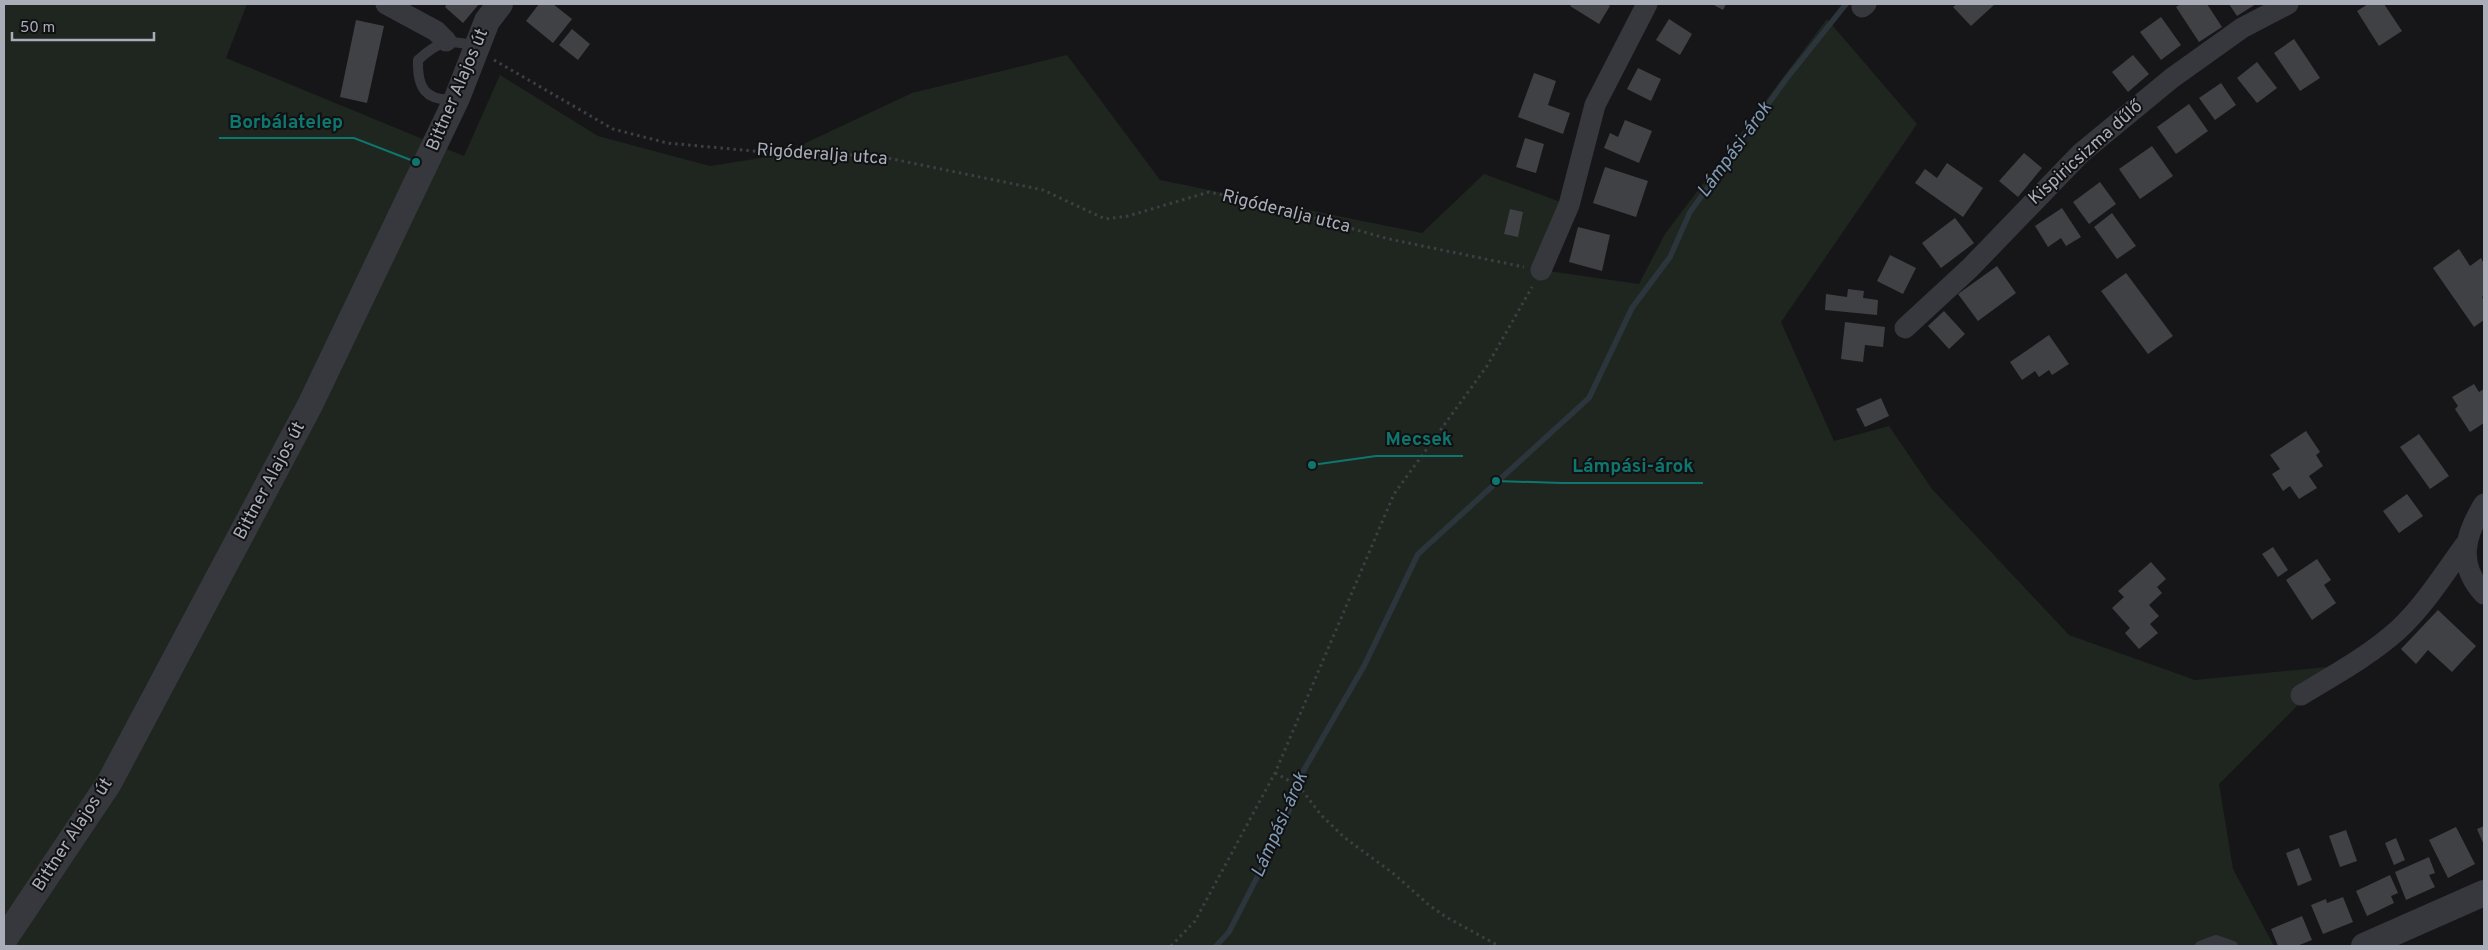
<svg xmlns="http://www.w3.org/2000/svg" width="2488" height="950" font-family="Overpass,sans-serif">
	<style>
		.green { fill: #1e261f }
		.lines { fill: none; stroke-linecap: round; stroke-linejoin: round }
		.stream { stroke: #2c353c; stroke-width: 5.5 }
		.building { fill: #404145 }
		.path { stroke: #3d3f44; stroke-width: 3; stroke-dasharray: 2.5 4; stroke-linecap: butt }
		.service { stroke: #37383d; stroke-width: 10 }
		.minor { stroke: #37383d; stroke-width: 21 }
		.tertiary { stroke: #37383d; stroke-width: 26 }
		.labels { text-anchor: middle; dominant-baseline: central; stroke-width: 4; stroke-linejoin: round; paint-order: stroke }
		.street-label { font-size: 18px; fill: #a8adb8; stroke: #111113 }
		.water-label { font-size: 19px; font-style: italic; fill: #7f9bb3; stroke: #111113 }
		.leader { fill: none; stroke: #0f766e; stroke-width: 2 }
		.callout-dot { fill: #0f766e; stroke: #111113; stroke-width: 2 }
		.callout-label { font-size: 19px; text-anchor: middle; font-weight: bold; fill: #0f766e; stroke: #111113; stroke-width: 4; stroke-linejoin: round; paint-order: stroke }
	</style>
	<rect width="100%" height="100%" fill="#161618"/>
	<polygon class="green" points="4,4 247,4 226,58 464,156 500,75 598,136 710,166 780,155 912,93 1067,55 1160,180 1422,233 1484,174 1569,205 1541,270 1639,284 1665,234 1827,19 1917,124 1781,322 1834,441 1889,426 1932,489 2069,635 2195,680 2337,666 2219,784 2233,869 2274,946 4,946"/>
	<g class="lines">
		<polyline class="stream" points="1216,946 1229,932 1286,821 1297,782 1364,666 1418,554 1589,398 1632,308 1670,257 1690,212 1787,78 1846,4"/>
	</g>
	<g class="building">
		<polygon points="447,4 479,4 463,23 445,7"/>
		<polygon points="539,4 553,4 572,19 553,43 526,21"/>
		<polygon points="1572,4 1607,4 1610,6 1599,24 1570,6"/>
		<polygon points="1712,4 1726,4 1723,10"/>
		<polygon points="1957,4 1995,4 1971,26 1953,7"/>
		<polygon points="2181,4 2207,4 2222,27 2199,42 2176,7"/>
		<polygon points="2229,4 2256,4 2237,16"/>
		<polygon points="2368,4 2384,4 2402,31 2379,46 2357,11"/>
		<polygon points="2161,17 2181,45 2161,60 2140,32"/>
		<polygon points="1669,19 1692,34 1680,55 1656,40"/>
		<polygon points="356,20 384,26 367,103 340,97"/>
		<polygon points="572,29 590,44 578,60 559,45"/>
		<polygon points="2294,39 2320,78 2300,91 2274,53"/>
		<polygon points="2133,55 2149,74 2128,92 2112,72"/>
		<polygon points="2257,62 2277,88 2257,103 2237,78"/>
		<polygon points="1638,68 1661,79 1651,101 1627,89"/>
		<polygon points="1534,73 1556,81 1548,105 1570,113 1563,134 1518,117"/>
		<polygon points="2221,83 2236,105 2215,120 2199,98"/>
		<polygon points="2189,104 2208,131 2176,154 2157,127"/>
		<polygon points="1625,120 1652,131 1639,163 1604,148 1610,133 1618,137"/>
		<polygon points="1525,138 1544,144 1536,173 1516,167"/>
		<polygon points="2152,146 2173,176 2140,199 2119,169"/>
		<polygon points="2024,153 2042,168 2018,197 1999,181"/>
		<polygon points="1947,163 1983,188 1963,217 1915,183 1925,169 1937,178"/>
		<polygon points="1605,167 1648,181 1636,217 1593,203"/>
		<polygon points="2100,182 2116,204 2089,224 2073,202"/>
		<polygon points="2062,208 2081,237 2066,246 2061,238 2048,247 2035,226"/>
		<polygon points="1510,209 1523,212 1518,237 1504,234"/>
		<polygon points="2112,213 2136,246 2117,259 2094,227"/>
		<polygon points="1955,218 1974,243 1941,268 1922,243"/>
		<polygon points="1578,227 1610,235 1602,271 1569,262"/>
		<polygon points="2459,249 2470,266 2481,258 2484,264 2484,295 2482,297 2484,301 2484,320 2474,327 2433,268"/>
		<polygon points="1890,255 1916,268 1903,294 1877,281"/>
		<polygon points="1997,266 2016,293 1978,321 1958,294"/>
		<polygon points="2126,273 2173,336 2148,354 2101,291"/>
		<polygon points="1848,289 1864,291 1863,298 1878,300 1877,315 1825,310 1826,294 1847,297"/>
		<polygon points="1944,311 1965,334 1949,349 1928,326"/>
		<polygon points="1845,322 1885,327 1883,347 1865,345 1863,362 1841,359"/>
		<polygon points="2049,335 2069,364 2052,375 2049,370 2039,377 2035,371 2022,380 2010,362"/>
		<polygon points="2474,384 2479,392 2484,389 2484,423 2470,432 2455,409 2458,406 2452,397"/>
		<polygon points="1881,398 1889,416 1865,427 1856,409"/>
		<polygon points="2306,431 2320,452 2316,455 2323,466 2309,476 2317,488 2299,499 2290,486 2283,491 2272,474 2280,469 2270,455"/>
		<polygon points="2419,434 2449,476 2430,489 2400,447"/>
		<polygon points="2407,494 2423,516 2399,533 2383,511"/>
		<polygon points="2273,547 2288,570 2278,577 2262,554"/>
		<polygon points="2317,559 2331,580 2324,585 2336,603 2312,620 2286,580"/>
		<polygon points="2151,562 2166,579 2157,587 2162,593 2149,605 2159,616 2150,624 2158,633 2139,649 2125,633 2130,628 2112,608 2124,597 2118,591"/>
		<polygon points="2438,610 2476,646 2452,672 2428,650 2416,664 2401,649"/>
		<polygon points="2484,826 2484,845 2477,829"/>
		<polygon points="2456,827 2475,864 2448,878 2429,840"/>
		<polygon points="2346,830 2357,861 2340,867 2329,836"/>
		<polygon points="2396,838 2405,860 2394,865 2385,843"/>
		<polygon points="2299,848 2312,880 2298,886 2286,853"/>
		<polygon points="2429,857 2435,873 2429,875 2435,887 2406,900 2395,872"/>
		<polygon points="2390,875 2398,893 2391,896 2394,903 2367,916 2356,891"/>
		<polygon points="2343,897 2353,922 2323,934 2311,905 2326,899 2327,903"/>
		<polygon points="2302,916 2312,940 2297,946 2278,946 2271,929"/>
	</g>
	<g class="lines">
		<g class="path">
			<polyline points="494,60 613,129 667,143 796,155 873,155 1043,190 1105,219 1128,216 1209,192 1264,204 1389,239 1524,267"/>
			<polyline points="1275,773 1299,786 1321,815 1345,838 1394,874 1429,905 1446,917 1499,946"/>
			<polyline points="1171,946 1195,921 1275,773 1394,494 1487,366 1532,287"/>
		</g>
		<g class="service">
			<path d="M455 99C425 102 417 87 418 60 440 40 448 39 476 46"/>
			<polyline points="2200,946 2216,940 2233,946"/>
		</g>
		<g class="minor">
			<polyline points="386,4 436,31 446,41"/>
			<polyline points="1862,7 1866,4"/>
			<polyline points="1541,270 1569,205 1595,105 1647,4"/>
			<polyline points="1905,328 1970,268 2081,153 2172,78 2242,28 2288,4"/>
			<path d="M2484 504C2465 535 2456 564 2484 594"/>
			<path d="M2301 695C2334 675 2369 656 2398 630 2424 606 2444 574 2465 545"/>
		</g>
		<g class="tertiary">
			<polyline points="4,940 109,783 310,405 457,98 487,21 500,4"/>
			<polyline points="2364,946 2484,893"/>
		</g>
	</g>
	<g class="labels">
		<g class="street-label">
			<text transform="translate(458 90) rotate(-67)">Bittner Alajos út</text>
			<text transform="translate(2086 153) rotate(-42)">Kispiricsizma dűlő</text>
			<text transform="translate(822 155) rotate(4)">Rigóderalja utca</text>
			<text transform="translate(1286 212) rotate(14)">Rigóderalja utca</text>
			<text transform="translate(270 481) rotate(-62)">Bittner Alajos út</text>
			<text transform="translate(73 835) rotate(-57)">Bittner Alajos út</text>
		</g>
		<g class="water-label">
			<text transform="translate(1735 150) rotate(-54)">Lámpási-árok</text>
			<text transform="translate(1280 825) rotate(-66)">Lámpási-árok</text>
		</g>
	</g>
	<path class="leader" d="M416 162L354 138H219M1312 465L1376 456H1463M1496 481L1562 483H1703"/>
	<g class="callout-dot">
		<circle cx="416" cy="162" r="5"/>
		<circle cx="1312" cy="465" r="5"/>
		<circle cx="1496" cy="481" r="5"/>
	</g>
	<g class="callout-label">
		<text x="286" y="128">Borbálatelep</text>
		<text x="1419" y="445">Mecsek</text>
		<text x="1633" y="472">Lámpási-árok</text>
	</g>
	<rect width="2488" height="950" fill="none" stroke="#a8adb8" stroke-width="10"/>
	<path d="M12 32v8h142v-8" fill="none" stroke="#a8adb8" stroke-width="2.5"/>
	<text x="20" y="32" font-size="15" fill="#a8adb8" stroke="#111113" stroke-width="4" paint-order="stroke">50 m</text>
</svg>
